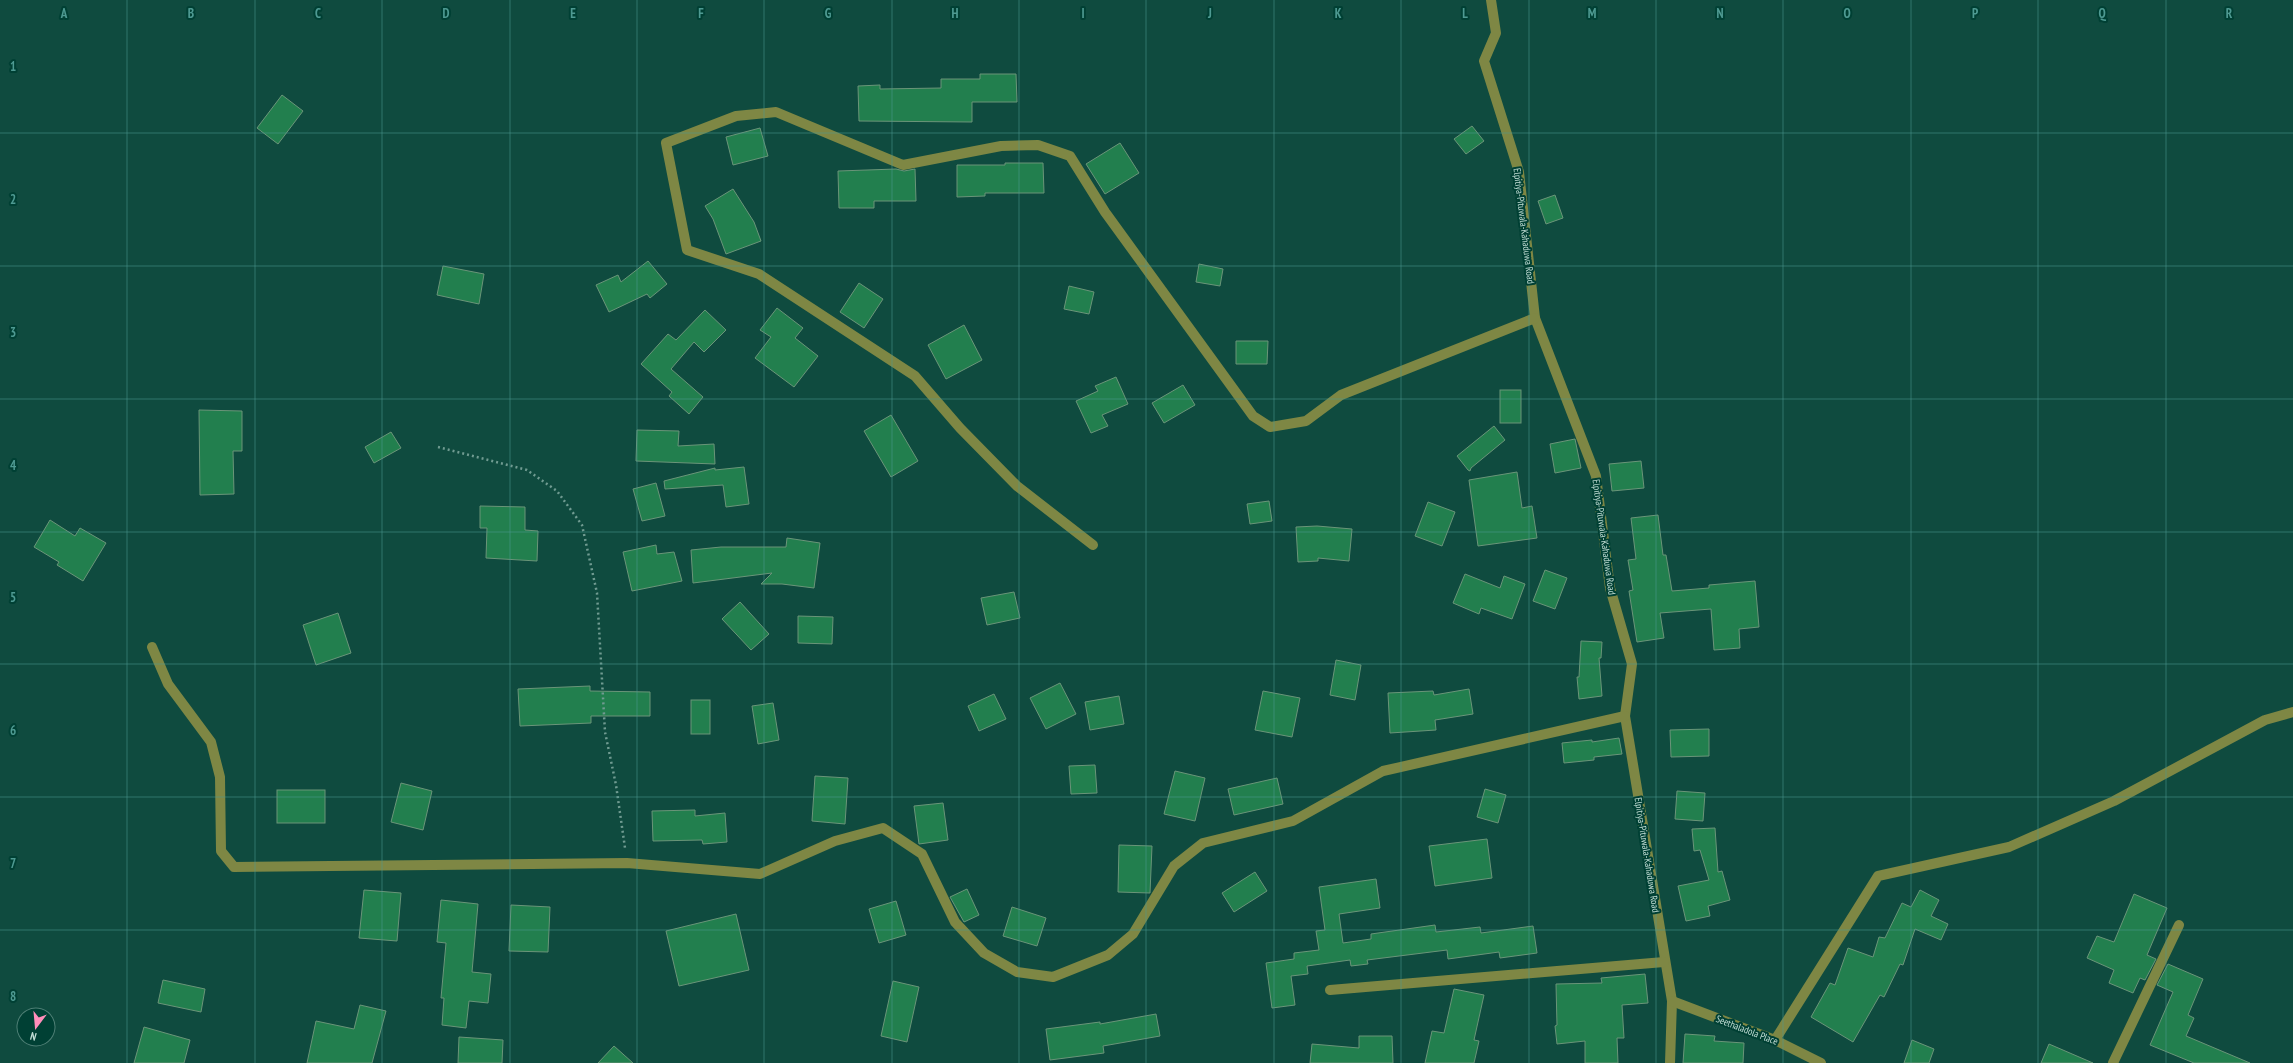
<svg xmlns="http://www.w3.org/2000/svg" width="2293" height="1063" font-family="'PT Sans Narrow',sans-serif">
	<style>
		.building { fill: #227f4e; stroke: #6a9579 }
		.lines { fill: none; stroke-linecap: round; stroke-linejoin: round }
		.path { stroke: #709b91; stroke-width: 2.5; stroke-dasharray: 2 3; stroke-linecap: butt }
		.minor { stroke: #7e8744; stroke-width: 10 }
		.grid { fill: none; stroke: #4e9a92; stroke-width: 1; stroke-opacity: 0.55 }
		.labels { text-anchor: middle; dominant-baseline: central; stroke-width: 4; stroke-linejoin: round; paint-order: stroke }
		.street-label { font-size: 10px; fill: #c2ded6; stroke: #004034 }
		.grid-label { font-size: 13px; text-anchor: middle; font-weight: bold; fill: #4e9a92; stroke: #004034; stroke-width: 4; stroke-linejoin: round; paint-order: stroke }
	</style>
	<rect width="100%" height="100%" fill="#0f4b3f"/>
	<g class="building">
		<polygon points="980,74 1016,74 1017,102 972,102 972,122 859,121 858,86 880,85 880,89 941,88 941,79 980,79"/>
		<polygon points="282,95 303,111 278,144 257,128"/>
		<polygon points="1472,126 1484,141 1466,154 1454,139"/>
		<polygon points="760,128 768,156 733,165 726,137"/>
		<polygon points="1120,143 1139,173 1105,194 1086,164"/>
		<polygon points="1005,163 1043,163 1044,193 985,193 985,196 957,197 957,165 1005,165"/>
		<polygon points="896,169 904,171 915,169 916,201 874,201 874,208 839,208 838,171"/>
		<polygon points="733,189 754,222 761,241 726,254 713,219 705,206"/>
		<polygon points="1555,195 1563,218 1546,224 1538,201"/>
		<polygon points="648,261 667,284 650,298 647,294 609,312 596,285 618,275 621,282"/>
		<polygon points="1199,264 1223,269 1220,286 1196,282"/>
		<polygon points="443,266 484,274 479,304 437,295"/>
		<polygon points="859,283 883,299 864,328 840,312"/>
		<polygon points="1069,286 1094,292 1089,314 1064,309"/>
		<polygon points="777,308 803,328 795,338 818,356 794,387 755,358 771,337 760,330"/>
		<polygon points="705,310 726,330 704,352 694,342 671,369 703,397 689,414 669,396 672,392 641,364 668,334 676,340"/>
		<polygon points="964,325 982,360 946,379 928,345"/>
		<polygon points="1236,341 1268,341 1267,364 1236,364"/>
		<polygon points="1116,377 1128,404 1102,415 1108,426 1091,433 1076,401 1098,391 1095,386"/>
		<polygon points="1183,385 1195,405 1164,423 1152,403"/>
		<rect x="1500" y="390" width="21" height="33"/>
		<polygon points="199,410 242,411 242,451 233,451 234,494 200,495"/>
		<polygon points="891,415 918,461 891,477 864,431"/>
		<polygon points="1494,426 1505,440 1471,468 1470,471 1468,470 1457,456"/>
		<polygon points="637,430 679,431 678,446 714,444 715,464 636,461"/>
		<polygon points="391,432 401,448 374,463 365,447"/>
		<polygon points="1575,439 1581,468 1555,473 1550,444"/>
		<polygon points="1641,461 1644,488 1612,491 1609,464"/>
		<polygon points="744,467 749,504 726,507 723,485 665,489 664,481 715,468 715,470"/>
		<polygon points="1517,472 1522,508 1532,506 1537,538 1478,546 1469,480"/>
		<polygon points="656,483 665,516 642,521 633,489"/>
		<polygon points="1269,501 1272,521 1250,524 1247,504"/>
		<polygon points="1428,502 1455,512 1442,546 1415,536"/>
		<polygon points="480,506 525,507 525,530 538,531 537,561 486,558 487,528 480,528"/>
		<polygon points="1658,515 1663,555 1666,555 1672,591 1709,588 1709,585 1755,581 1759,627 1739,629 1740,648 1714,650 1711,609 1660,613 1664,638 1637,642 1629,591 1633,590 1628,560 1636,559 1631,518"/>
		<polygon points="50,520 75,536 80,528 106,543 83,581 57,565 59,562 34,547"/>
		<polygon points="1317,526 1352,529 1349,561 1318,558 1318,561 1298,562 1296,527"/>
		<polygon points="787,538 820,543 814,588 782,584 761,584 772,573 693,583 691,550 721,547 786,547"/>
		<polygon points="656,545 657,554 674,552 682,581 632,591 623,552"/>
		<polygon points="1545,570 1567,578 1555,609 1533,601"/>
		<polygon points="1465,574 1500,588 1504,576 1525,584 1512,619 1481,608 1479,614 1453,603"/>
		<polygon points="1014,592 1020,618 987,625 981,598"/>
		<polygon points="740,602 769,634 751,650 722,619"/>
		<polygon points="338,613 351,653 316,665 303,625"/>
		<polygon points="798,616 833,617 832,644 798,643"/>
		<polygon points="1581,641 1602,642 1601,658 1599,658 1602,696 1579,699 1577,677 1579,677"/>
		<polygon points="1336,660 1361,665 1355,700 1330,695"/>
		<polygon points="1060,683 1076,714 1046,729 1030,698"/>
		<polygon points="590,686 590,691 650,692 650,716 591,716 591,723 520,726 518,689"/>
		<polygon points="1469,689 1473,714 1435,720 1436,730 1390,733 1388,693 1433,691 1434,695"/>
		<polygon points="1263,691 1300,698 1292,737 1255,730"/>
		<polygon points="994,694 1006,719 979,731 968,706"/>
		<polygon points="1119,696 1124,724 1090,730 1085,702"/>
		<rect x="691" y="700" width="19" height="34"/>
		<polygon points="773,703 779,740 758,744 752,706"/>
		<polygon points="1709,729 1709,756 1671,757 1670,730"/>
		<polygon points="1619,738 1622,754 1594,757 1594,760 1564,763 1562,743 1592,740 1592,742"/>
		<polygon points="1095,765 1097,793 1071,794 1069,766"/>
		<polygon points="1175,771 1205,778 1195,821 1164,814"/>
		<polygon points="815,776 848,778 845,824 812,821"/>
		<polygon points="1277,778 1283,804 1234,815 1228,789"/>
		<polygon points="401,783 432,791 423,830 391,822"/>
		<polygon points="1485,789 1506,795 1498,823 1477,817"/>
		<rect x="277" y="790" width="48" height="33"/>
		<polygon points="1677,791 1705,793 1703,821 1675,819"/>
		<polygon points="943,803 948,840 919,844 914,806"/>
		<polygon points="695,810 695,816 725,813 727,842 703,844 702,840 653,841 652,811"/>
		<polygon points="1715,828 1718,872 1722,871 1730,900 1708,906 1710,916 1686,921 1678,886 1709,880 1700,850 1694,851 1692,829"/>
		<polygon points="1487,839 1492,878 1435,886 1429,846"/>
		<polygon points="1119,845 1152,846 1150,893 1118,892"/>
		<polygon points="1255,872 1267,891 1234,912 1222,893"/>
		<polygon points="1376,879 1380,908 1339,914 1343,943 1371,939 1371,934 1435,925 1436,932 1480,927 1481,933 1533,926 1537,953 1500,958 1499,952 1448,959 1447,950 1367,960 1368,964 1351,966 1350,960 1307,966 1308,974 1291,976 1295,1005 1272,1008 1266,963 1294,959 1294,953 1319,950 1316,931 1325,930 1319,887"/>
		<polygon points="967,889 979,915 964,922 950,897"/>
		<polygon points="364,890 401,893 397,941 359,938"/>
		<polygon points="1920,890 1939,900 1931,916 1948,924 1941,940 1915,929 1903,965 1900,964 1884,997 1880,995 1853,1042 1811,1017 1830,983 1835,985 1848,948 1873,957 1879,937 1885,938 1902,903 1911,907"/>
		<polygon points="2134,894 2167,908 2147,955 2156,959 2145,980 2140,978 2133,993 2109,983 2114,970 2087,958 2097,936 2114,942"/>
		<polygon points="441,900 478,904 472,972 491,974 488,1003 469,1001 466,1028 442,1025 444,998 441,998 446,943 437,942"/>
		<polygon points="896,901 906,935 879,943 869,909"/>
		<polygon points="511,905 550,907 548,952 509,951"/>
		<polygon points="1012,907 1046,918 1037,946 1003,936"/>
		<polygon points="736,914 749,970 679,986 666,931"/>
		<polygon points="2168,964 2203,979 2188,1015 2194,1018 2186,1036 2250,1063 2194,1063 2150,1045 2173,992 2157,985"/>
		<polygon points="1645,974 1648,1003 1622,1005 1624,1038 1617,1038 1618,1063 1585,1063 1585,1041 1557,1044 1555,1026 1557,1025 1556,984 1602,983 1601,978"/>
		<polygon points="163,980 205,989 201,1012 158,1003"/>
		<polygon points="893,981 919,987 907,1042 881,1036"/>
		<polygon points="1454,989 1484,995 1474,1040 1479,1041 1474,1063 1425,1063 1432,1031 1444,1033"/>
		<polygon points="360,1005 386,1011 372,1063 307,1063 316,1021 354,1029"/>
		<polygon points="1156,1014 1160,1036 1103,1046 1104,1053 1050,1060 1046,1029 1100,1022 1100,1024"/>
		<polygon points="144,1027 190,1040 184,1063 134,1063"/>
		<polygon points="1685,1034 1715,1036 1714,1041 1744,1043 1743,1063 1683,1063"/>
		<polygon points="1359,1036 1392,1036 1393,1063 1310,1063 1312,1044 1359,1048"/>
		<polygon points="459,1037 503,1040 502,1063 458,1063"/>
		<polygon points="1912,1040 1934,1049 1929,1063 1904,1063"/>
		<polygon points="2049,1044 2093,1063 2041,1063"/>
		<polygon points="614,1046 633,1063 598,1063"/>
	</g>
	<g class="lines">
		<polyline class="path" points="438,447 527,470 557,491 582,525 597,593 605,732 616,785 625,848"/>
		<g class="minor">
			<polyline points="1491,0 1496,33 1484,61 1519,172 1535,318 1596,476 1610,588 1632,664 1625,716 1672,1001 1670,1063"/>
			<polyline points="1093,545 1017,486 960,428 915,376 759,274 687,250 666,143 736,116 776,112 903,165 1001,146 1038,145 1070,156 1105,212 1253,416 1270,427 1306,421 1341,395 1535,318"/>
			<polyline points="152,647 168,684 211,742 220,777 221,851 234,867 627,863 760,874 835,841 883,828 922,854 955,922 984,953 1017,972 1053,977 1108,955 1133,934 1174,866 1203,843 1293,821 1383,771 1625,716"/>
			<polyline points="1330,990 1664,962"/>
			<polyline points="1672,1001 1775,1040 1821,1063"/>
			<polyline points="1775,1040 1878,876 2009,847 2114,801 2265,720 2293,712"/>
			<polyline points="2113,1063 2179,925"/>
		</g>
	</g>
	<path class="grid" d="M127 0V1063M255 0V1063M382 0V1063M510 0V1063M637 0V1063M764 0V1063M892 0V1063M1019 0V1063M1146 0V1063M1274 0V1063M1401 0V1063M1529 0V1063M1656 0V1063M1783 0V1063M1911 0V1063M2038 0V1063M2166 0V1063M0 133H2293M0 266H2293M0 399H2293M0 532H2293M0 664H2293M0 797H2293M0 930H2293"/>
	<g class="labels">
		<g class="street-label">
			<text transform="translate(1524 226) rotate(83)">Elpitiya-Pituwala-Kahaduwa Road</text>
			<text transform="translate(1604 537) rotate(82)">Elpitiya-Pituwala-Kahaduwa Road</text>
			<text transform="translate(1647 855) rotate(81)">Elpitiya-Pituwala-Kahaduwa Road</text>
			<text transform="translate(1747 1030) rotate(21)">Seethaladola Place</text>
		</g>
	</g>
	<g class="grid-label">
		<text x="64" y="18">A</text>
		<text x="191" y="18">B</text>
		<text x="318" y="18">C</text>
		<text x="446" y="18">D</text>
		<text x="573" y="18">E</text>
		<text x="701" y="18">F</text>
		<text x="828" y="18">G</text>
		<text x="955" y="18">H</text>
		<text x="1083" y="18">I</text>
		<text x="1210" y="18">J</text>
		<text x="1338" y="18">K</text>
		<text x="1465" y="18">L</text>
		<text x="1592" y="18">M</text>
		<text x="1720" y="18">N</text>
		<text x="1847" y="18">O</text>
		<text x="1975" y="18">P</text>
		<text x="2102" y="18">Q</text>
		<text x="2229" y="18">R</text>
		<text x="13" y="71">1</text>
		<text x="13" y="204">2</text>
		<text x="13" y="337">3</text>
		<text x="13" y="470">4</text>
		<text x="13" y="602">5</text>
		<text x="13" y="735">6</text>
		<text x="13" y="868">7</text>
		<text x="13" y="1001">8</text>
	</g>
	<g transform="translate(36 1027) rotate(196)"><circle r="19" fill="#004034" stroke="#4e7f75"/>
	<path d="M0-3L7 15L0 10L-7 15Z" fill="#ff8ebb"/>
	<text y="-6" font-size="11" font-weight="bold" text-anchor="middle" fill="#c2ded6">N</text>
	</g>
</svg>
